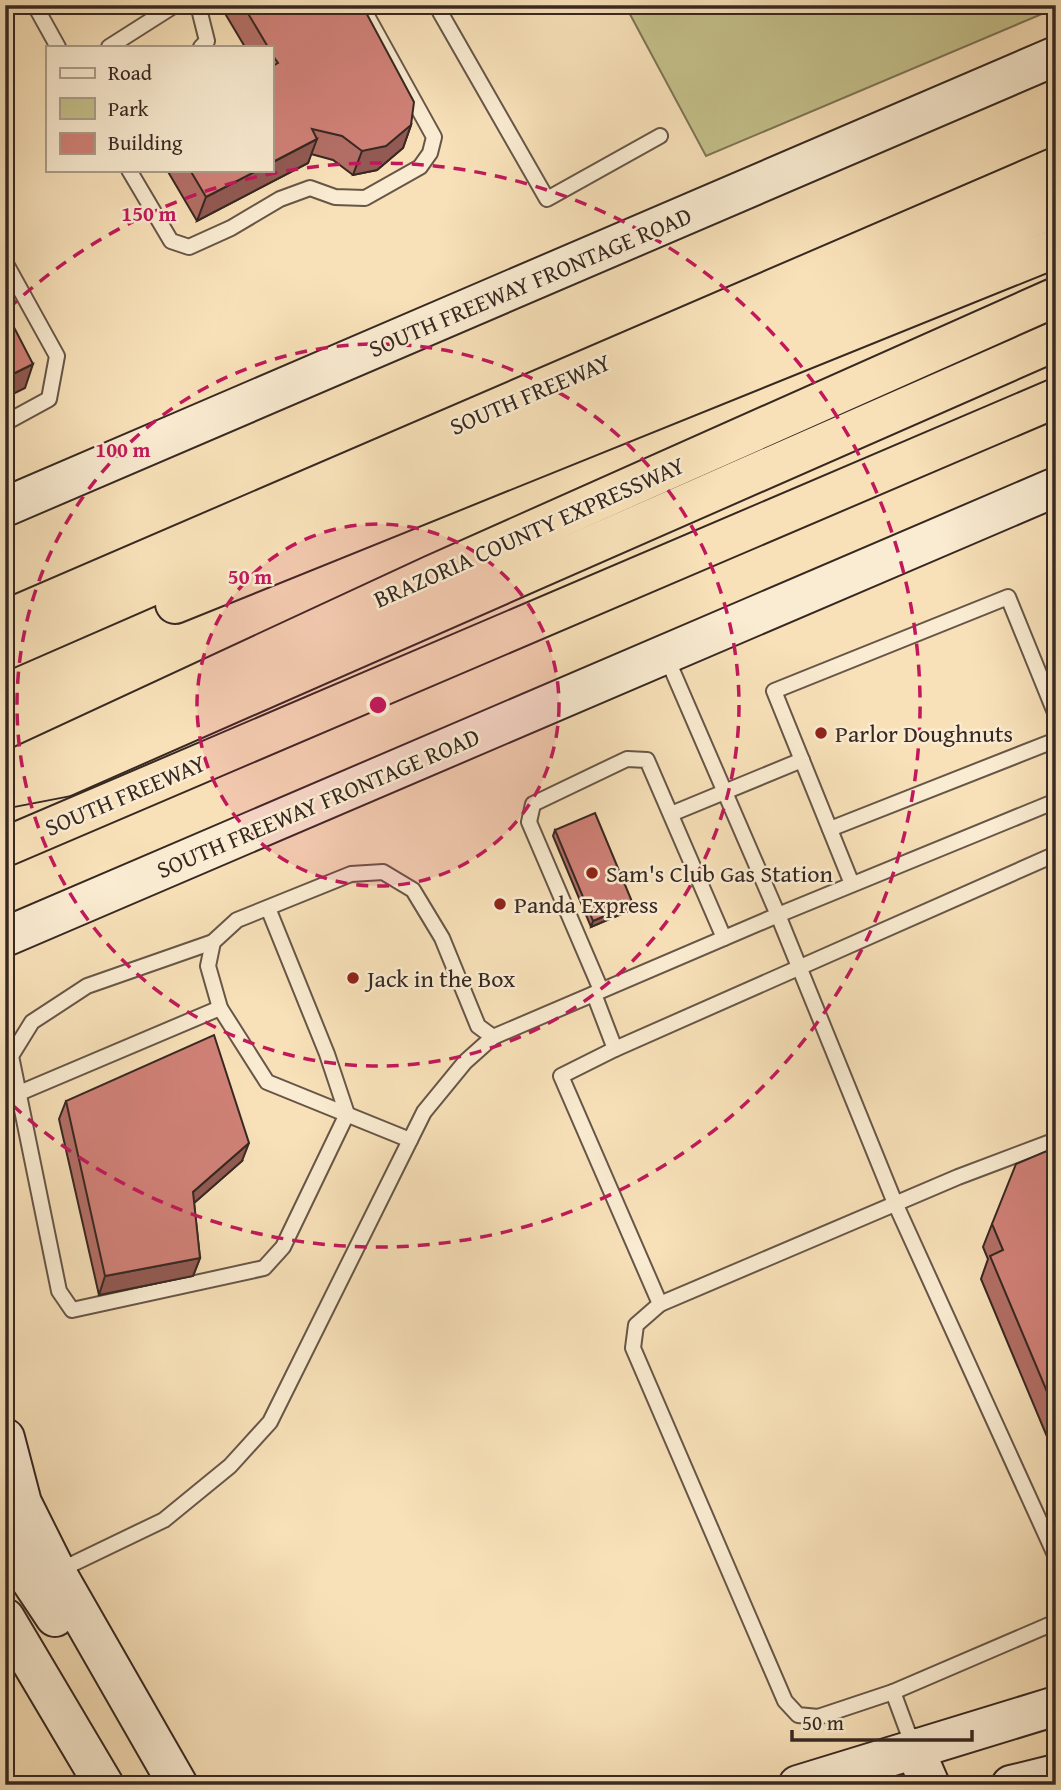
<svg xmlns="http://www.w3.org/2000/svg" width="1061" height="1790" font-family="'Gentium Book Plus',serif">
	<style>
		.green { fill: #c4c18b; stroke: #7e7456; stroke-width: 2 }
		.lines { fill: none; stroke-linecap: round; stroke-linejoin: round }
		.lane-casing { stroke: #675648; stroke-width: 18 }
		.secondary-casing { stroke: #372822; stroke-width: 42 }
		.highway-casing { stroke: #372822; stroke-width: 42 }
		.lane { stroke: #faecd2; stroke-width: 14 }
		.secondary { stroke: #faecd2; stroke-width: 38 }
		.highway { stroke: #f8e1b9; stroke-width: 38 }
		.wall { fill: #b36f66; stroke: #372822; stroke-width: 2 }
		.shaded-wall { fill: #925a53; stroke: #372822; stroke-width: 2 }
		.building { fill: #d08177; stroke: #372822; stroke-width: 2 }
		.ring { fill: none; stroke: #c2185b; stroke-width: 3.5; stroke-dasharray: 12 9 }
		.poi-dot { fill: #8f2418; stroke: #faecd2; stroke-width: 2.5 }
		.labels { text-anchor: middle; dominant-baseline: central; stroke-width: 5; stroke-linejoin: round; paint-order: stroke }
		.street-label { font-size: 24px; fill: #372822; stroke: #faecd2 }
		.poi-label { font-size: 24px; fill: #372822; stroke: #faecd2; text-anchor: start }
		.centre { fill: #c2185b; stroke: #faecd2; stroke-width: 3.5 }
		.ring-label { font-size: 21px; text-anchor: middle; font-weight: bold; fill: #c2185b; stroke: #faecd2; stroke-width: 5; stroke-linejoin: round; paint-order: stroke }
	</style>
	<rect width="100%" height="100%" fill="#f8e1b9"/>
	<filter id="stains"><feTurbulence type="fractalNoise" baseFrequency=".00286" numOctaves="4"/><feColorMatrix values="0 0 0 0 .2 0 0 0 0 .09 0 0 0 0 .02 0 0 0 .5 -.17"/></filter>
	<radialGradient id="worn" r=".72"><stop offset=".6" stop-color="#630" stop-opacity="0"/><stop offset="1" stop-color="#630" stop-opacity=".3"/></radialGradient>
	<polygon class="green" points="625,5 1056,5 1056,8 706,156"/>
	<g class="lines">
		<g class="lane-casing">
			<g id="lane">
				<polyline points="44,5 38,11 58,47"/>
				<polyline points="198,5 207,41 201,47"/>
				<polyline points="440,12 547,199 660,136"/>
				<polyline points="109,47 175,5"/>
				<polyline points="129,170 171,241 189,247 231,228 280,199 310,188 335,197 365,198 420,167 430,153 434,137 361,5"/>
				<polyline points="5,262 57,356 49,399 5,423"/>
				<polyline points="1056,801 778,915 895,1203 1056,1557"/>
				<polyline points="671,814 802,760"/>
				<polyline points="830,829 1056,740"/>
				<polyline points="852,884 774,691 1008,597 1056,715"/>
				<polyline points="213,942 87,986 32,1022 11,1056 59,1291 72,1310 264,1268 283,1247 347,1114 327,1054 268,908"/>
				<polyline points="601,990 529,822 533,804 627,759 647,760 724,938"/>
				<polyline points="594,994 615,1049 561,1076 660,1304 636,1325 633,1348 785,1701 798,1715 818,1717 893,1692 913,1746"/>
				<polyline points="615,1049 1056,854"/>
				<polyline points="17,1094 220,1008"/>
				<polyline points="410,1140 267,1082 220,1008 208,966 213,942 237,920 351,874 383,872 413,890 442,938 478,1026 493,1037"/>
				<polyline points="660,1304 958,1177 1056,1140"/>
				<polyline points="58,1571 164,1520 230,1466 270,1422 424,1112 465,1062 493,1037 778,915 666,656"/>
				<polyline points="893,1692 1056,1622"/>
			</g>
		</g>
		<g class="secondary-casing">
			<g id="secondary">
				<polyline points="5,507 1056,56"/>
				<polyline points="5,937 1056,487"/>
				<polyline points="5,1438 22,1503 60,1579 178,1785"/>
				<polyline points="5,1542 55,1617"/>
				<polyline points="5,1618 104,1785"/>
				<polyline points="914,1748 930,1785"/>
				<polyline points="798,1785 1056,1706"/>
				<polyline points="1011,1785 1056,1774"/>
			</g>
		</g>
		<g class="highway-casing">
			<g id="highway">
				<polyline points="175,604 1056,248"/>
				<polyline points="5,620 1056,167"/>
				<polyline points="5,650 264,537 682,369 1056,207"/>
				<polyline points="5,773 432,575 1056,297"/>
				<polyline points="7,788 64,777 1056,341"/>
				<polyline points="5,847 1056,398"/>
			</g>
		</g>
		<use href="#lane" class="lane"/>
		<use href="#secondary" class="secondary"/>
		<use href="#highway" class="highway"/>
	</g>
	<g class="wall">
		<polygon points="220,5 362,5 411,125 403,148 377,170 353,175 333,160 311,154 308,163 197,221 167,170 271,170 271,47 245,47"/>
		<polygon points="555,830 631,910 591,927 553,836"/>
		<polygon points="66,1101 242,1161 194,1203 200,1258 193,1276 99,1295 59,1119"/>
		<polygon points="1056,1147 1056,1458 981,1279 988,1259 983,1247 992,1224"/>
	</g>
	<g class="shaded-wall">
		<polygon points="411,125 403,148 377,170 353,175 362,151"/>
		<polygon points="317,139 308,163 197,221 206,197 258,170 271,170 271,163"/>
		<polygon points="33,364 25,388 5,398 5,378"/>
		<polygon points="633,904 631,910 591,927 593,921"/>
		<polygon points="249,1143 242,1161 186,1210 193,1192"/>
		<polygon points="200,1258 193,1276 99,1295 105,1276"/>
	</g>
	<g class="building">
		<polygon points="243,5 362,5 414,102 411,125 386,146 362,151 342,136 312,129 317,139 271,163 271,67 278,63 271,53 271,47 268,47"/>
		<polygon points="190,170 258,170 206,197"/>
		<polygon points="5,310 33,364 5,378"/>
		<polygon points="595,813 633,904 593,921 555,830"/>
		<polygon points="214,1035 249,1143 193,1192 200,1258 105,1276 66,1101"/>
		<polygon points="1056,1147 1056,1413 990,1256 1003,1250 992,1224 1016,1164"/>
	</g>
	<circle cx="378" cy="705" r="181" fill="#c2185b" fill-opacity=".12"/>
	<g class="ring">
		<circle cx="378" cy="705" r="181"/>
		<circle cx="378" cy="705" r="361"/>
		<path d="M8 309A542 542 0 1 1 8 1101"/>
	</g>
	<g class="poi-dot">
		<circle cx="821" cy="733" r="7"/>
		<circle cx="592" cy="873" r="7"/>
		<circle cx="500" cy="904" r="7"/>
		<circle cx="353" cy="978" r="7"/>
	</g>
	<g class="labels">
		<g class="street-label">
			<text transform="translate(530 282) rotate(-23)">SOUTH FREEWAY FRONTAGE ROAD</text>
			<text transform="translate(530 394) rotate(-23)">SOUTH FREEWAY</text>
			<text transform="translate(529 532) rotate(-24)">BRAZORIA COUNTY EXPRESSWAY</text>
			<text transform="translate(125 795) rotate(-23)">SOUTH FREEWAY</text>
			<text transform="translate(318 803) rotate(-23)">SOUTH FREEWAY FRONTAGE ROAD</text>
		</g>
		<g class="poi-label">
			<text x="835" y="733">Parlor Doughnuts</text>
			<text x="606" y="873">Sam's Club Gas Station</text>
			<text x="514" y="904">Panda Express</text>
			<text x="367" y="978">Jack in the Box</text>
		</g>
	</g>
	<circle cx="378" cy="705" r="10" class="centre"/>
	<g class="ring-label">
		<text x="149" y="221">150 m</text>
		<text x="123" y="457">100 m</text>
		<text x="250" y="584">50 m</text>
	</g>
	<rect width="1061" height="1790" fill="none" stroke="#f8e1b9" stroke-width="28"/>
	<rect x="7" y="7" width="1047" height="1776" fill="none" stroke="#372822" stroke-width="3.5"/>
	<rect x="14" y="14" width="1033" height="1762" fill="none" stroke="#372822" stroke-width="2"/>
	<rect x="46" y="46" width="228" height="126" fill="#faecd2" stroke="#ac9e8c" stroke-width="2"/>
	<rect x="60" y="68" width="35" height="10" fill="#faecd2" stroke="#ac9e8c" stroke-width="2"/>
	<text x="108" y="80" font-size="21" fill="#372822">Road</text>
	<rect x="60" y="98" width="35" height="21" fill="#c4c18b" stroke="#ac9e8c" stroke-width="2"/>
	<text x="108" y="116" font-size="21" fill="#372822">Park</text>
	<rect x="60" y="133" width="35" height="21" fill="#d08177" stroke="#ac9e8c" stroke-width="2"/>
	<text x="108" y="150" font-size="21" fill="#372822">Building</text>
	<path d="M792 1730v10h180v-10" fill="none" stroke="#372822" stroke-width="3.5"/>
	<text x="802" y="1730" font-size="21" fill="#372822" stroke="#faecd2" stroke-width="5" paint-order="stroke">50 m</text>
	<rect width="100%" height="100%" filter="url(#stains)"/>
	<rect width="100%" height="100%" fill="url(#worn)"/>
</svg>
